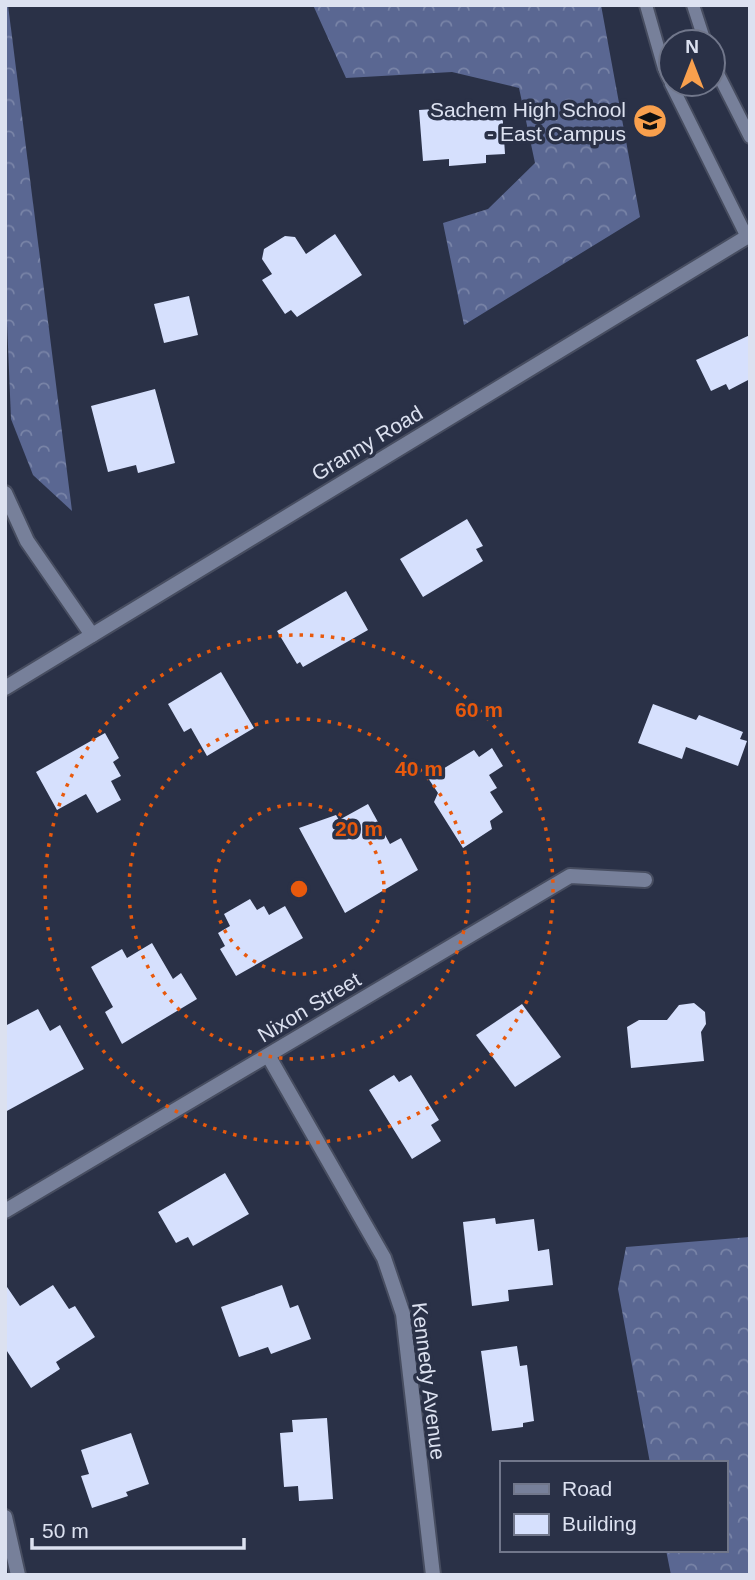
<svg xmlns="http://www.w3.org/2000/svg" width="755" height="1580" font-family="Helvetica,sans-serif">
	<style>
		.forest { fill: url(#forest-crowns) }
		.building { fill: #d6e0fd }
		.lines { fill: none; stroke-linecap: round; stroke-linejoin: round }
		.service-casing { stroke: #474d60; stroke-width: 16 }
		.minor-casing { stroke: #474d60; stroke-width: 18 }
		.tertiary-casing { stroke: #474d60; stroke-width: 18 }
		.service { stroke: #77809a; stroke-width: 12 }
		.minor { stroke: #77809a; stroke-width: 14 }
		.tertiary { stroke: #77809a; stroke-width: 14 }
		.ring { fill: none; stroke: #e8590c; stroke-width: 3.5; stroke-dasharray: 3.5 7 }
		.labels { text-anchor: middle; dominant-baseline: central; stroke-width: 7; stroke-linejoin: round; paint-order: stroke }
		.poi-label { font-size: 21px; fill: #dce1f0; stroke: #2a3147; text-anchor: end }
		.street-label { font-size: 21px; fill: #dce1f0; stroke: #2a3147 }
		.centre { fill: #e8590c; stroke: #2a3147; stroke-width: 3.5 }
		.ring-label { font-size: 21px; text-anchor: middle; font-weight: bold; fill: #e8590c; stroke: #2a3147; stroke-width: 7; stroke-linejoin: round; paint-order: stroke }
	</style>
	<defs>
		<pattern id="forest-crowns" width="20" height="18" patternUnits="userSpaceOnUse" patternTransform="scale(1.75)"><rect width="20" height="18" fill="#5a6792"/><path d="M2 6a3 3 0 1 1 6 0M12 15a3 3 0 1 1 6 0" fill="none" stroke="#7984a7"/></pattern>
	</defs>
	<rect width="100%" height="100%" fill="#2a3147"/>
	<g class="forest">
		<polygon points="5,5 8,5 72,511 33,475 11,419 5,274"/>
		<polygon points="313,5 601,5 640,217 464,325 443,223 488,209 535,163 519,88 452,72 346,78"/>
		<polygon points="750,1237 750,1575 671,1575 666,1550 725,1550 725,1463 650,1463 618,1289 626,1247"/>
	</g>
	<g class="building">
		<polygon points="480,106 480,109 502,108 505,154 486,155 486,163 449,166 449,159 423,161 419,110"/>
		<polygon points="335,234 362,275 297,317 291,310 285,314 262,280 272,274 262,259 264,249 285,236 295,237 306,254"/>
		<polygon points="189,296 198,335 164,343 154,304"/>
		<polygon points="750,335 750,379 729,390 726,384 711,391 696,360"/>
		<polygon points="155,389 175,463 138,473 136,465 108,472 91,406"/>
		<polygon points="467,519 483,546 476,549 483,561 423,597 400,559"/>
		<polygon points="346,591 368,630 303,667 300,662 297,664 277,631"/>
		<polygon points="221,672 254,728 207,756 191,728 184,732 168,704"/>
		<polygon points="653,704 696,720 699,715 743,732 740,739 747,741 738,766 686,747 682,759 638,743"/>
		<polygon points="105,733 119,758 113,762 121,776 111,781 121,800 97,813 86,794 57,810 36,772"/>
		<polygon points="492,748 503,766 489,775 497,788 490,792 503,812 490,821 492,829 463,848 434,802 438,793 428,778 474,750 479,757"/>
		<polygon points="368,804 390,844 401,838 418,870 345,913 299,828 336,815 339,820"/>
		<polygon points="250,899 257,910 264,906 269,915 285,906 303,938 236,976 220,949 225,946 218,933 230,926 224,914"/>
		<polygon points="152,943 173,979 181,973 197,999 122,1044 105,1012 113,1007 91,967 122,949 127,958"/>
		<polygon points="694,1003 705,1012 706,1024 701,1032 704,1061 631,1068 627,1027 639,1020 667,1020 679,1005"/>
		<polygon points="522,1004 561,1057 515,1087 476,1035"/>
		<polygon points="38,1009 50,1031 60,1025 84,1069 5,1112 5,1026"/>
		<polygon points="394,1075 399,1082 411,1075 439,1120 431,1125 441,1141 412,1159 369,1090"/>
		<polygon points="225,1173 249,1214 193,1246 188,1237 176,1243 158,1212"/>
		<polygon points="495,1218 496,1224 534,1219 538,1251 549,1249 553,1285 508,1290 509,1301 472,1306 463,1222"/>
		<polygon points="5,1284 20,1306 53,1285 69,1309 75,1306 95,1337 56,1362 60,1369 31,1388 5,1348"/>
		<polygon points="282,1285 290,1308 298,1305 311,1339 271,1354 268,1347 239,1357 221,1307"/>
		<polygon points="517,1346 520,1366 527,1365 534,1421 523,1423 523,1427 492,1431 481,1351"/>
		<polygon points="327,1418 333,1499 299,1501 298,1486 284,1487 280,1433 293,1432 292,1420"/>
		<polygon points="131,1433 149,1484 126,1492 128,1496 92,1508 81,1476 89,1474 81,1450"/>
	</g>
	<g class="lines">
		<g class="service-casing">
			<g id="service">
				<polyline points="646,5 664,68 671,83"/>
				<polyline points="693,5 705,42"/>
				<polyline points="713,64 750,137"/>
				<polyline points="671,84 747,237"/>
			</g>
		</g>
		<g class="minor-casing">
			<g id="minor">
				<polyline points="5,493 27,541 92,635"/>
				<polyline points="269,1057 384,1258 403,1314 433,1575"/>
				<polyline points="5,1211 570,876 645,880"/>
				<polyline points="5,1517 18,1575"/>
			</g>
		</g>
		<g class="tertiary-casing">
			<polyline id="tertiary" points="5,688 750,235"/>
		</g>
		<use href="#service" class="service"/>
		<use href="#minor" class="minor"/>
		<use href="#tertiary" class="tertiary"/>
	</g>
	<g class="ring">
		<circle cx="299" cy="889" r="85"/>
		<circle cx="299" cy="889" r="170"/>
		<circle cx="299" cy="889" r="254"/>
	</g>
	<defs>
		<g id="school-disc" transform="scale(1.75)"><circle r="9.5" fill="#f9a04d" stroke="#2a3147"/><path d="M0-5L7-2L0 1L-7-2ZM-4 1L0 2.5L4 1V4Q0 6-4 4Z" fill="#111"/></g>
	</defs>
	<g fill-rule="evenodd">
		<use href="#school-disc" x="650" y="121"/>
	</g>
	<g class="labels">
		<g class="poi-label">
			<text x="626" y="109">Sachem High School<tspan x="626" dy="24">- East Campus</tspan></text>
		</g>
		<g class="street-label">
			<text transform="translate(367 443) rotate(-31)">Granny Road</text>
			<text transform="translate(309 1007) rotate(-31)">Nixon Street</text>
			<text transform="translate(429 1381) rotate(83)">Kennedy Avenue</text>
		</g>
	</g>
	<circle cx="299" cy="889" r="10" class="centre"/>
	<g class="ring-label">
		<text x="479" y="717">60 m</text>
		<text x="419" y="776">40 m</text>
		<text x="359" y="836">20 m</text>
	</g>
	<rect width="755" height="1580" fill="none" stroke="#dce1f0" stroke-width="14"/>
	<rect x="500" y="1461" width="228" height="91" fill="#2a3147" stroke="#71778b" stroke-width="2"/>
	<rect x="514" y="1484" width="35" height="10" fill="#77809a" stroke="#71778b" stroke-width="2"/>
	<text x="562" y="1496" font-size="21" fill="#dce1f0">Road</text>
	<rect x="514" y="1514" width="35" height="21" fill="#d6e0fd" stroke="#71778b" stroke-width="2"/>
	<text x="562" y="1531" font-size="21" fill="#dce1f0">Building</text>
	<g transform="translate(692 63)"><circle r="33" fill="#2a3147" stroke="#71778b" stroke-width="2"/>
	<path d="M0-5L12 26L0 18L-12 26Z" fill="#f9a04d"/>
	<text y="-10" font-size="19" font-weight="bold" text-anchor="middle" fill="#dce1f0">N</text>
	</g>
	<path d="M32 1538v10h212v-10" fill="none" stroke="#dce1f0" stroke-width="3.5"/>
	<text x="42" y="1538" font-size="21" fill="#dce1f0" stroke="#2a3147" stroke-width="5" paint-order="stroke">50 m</text>
</svg>
